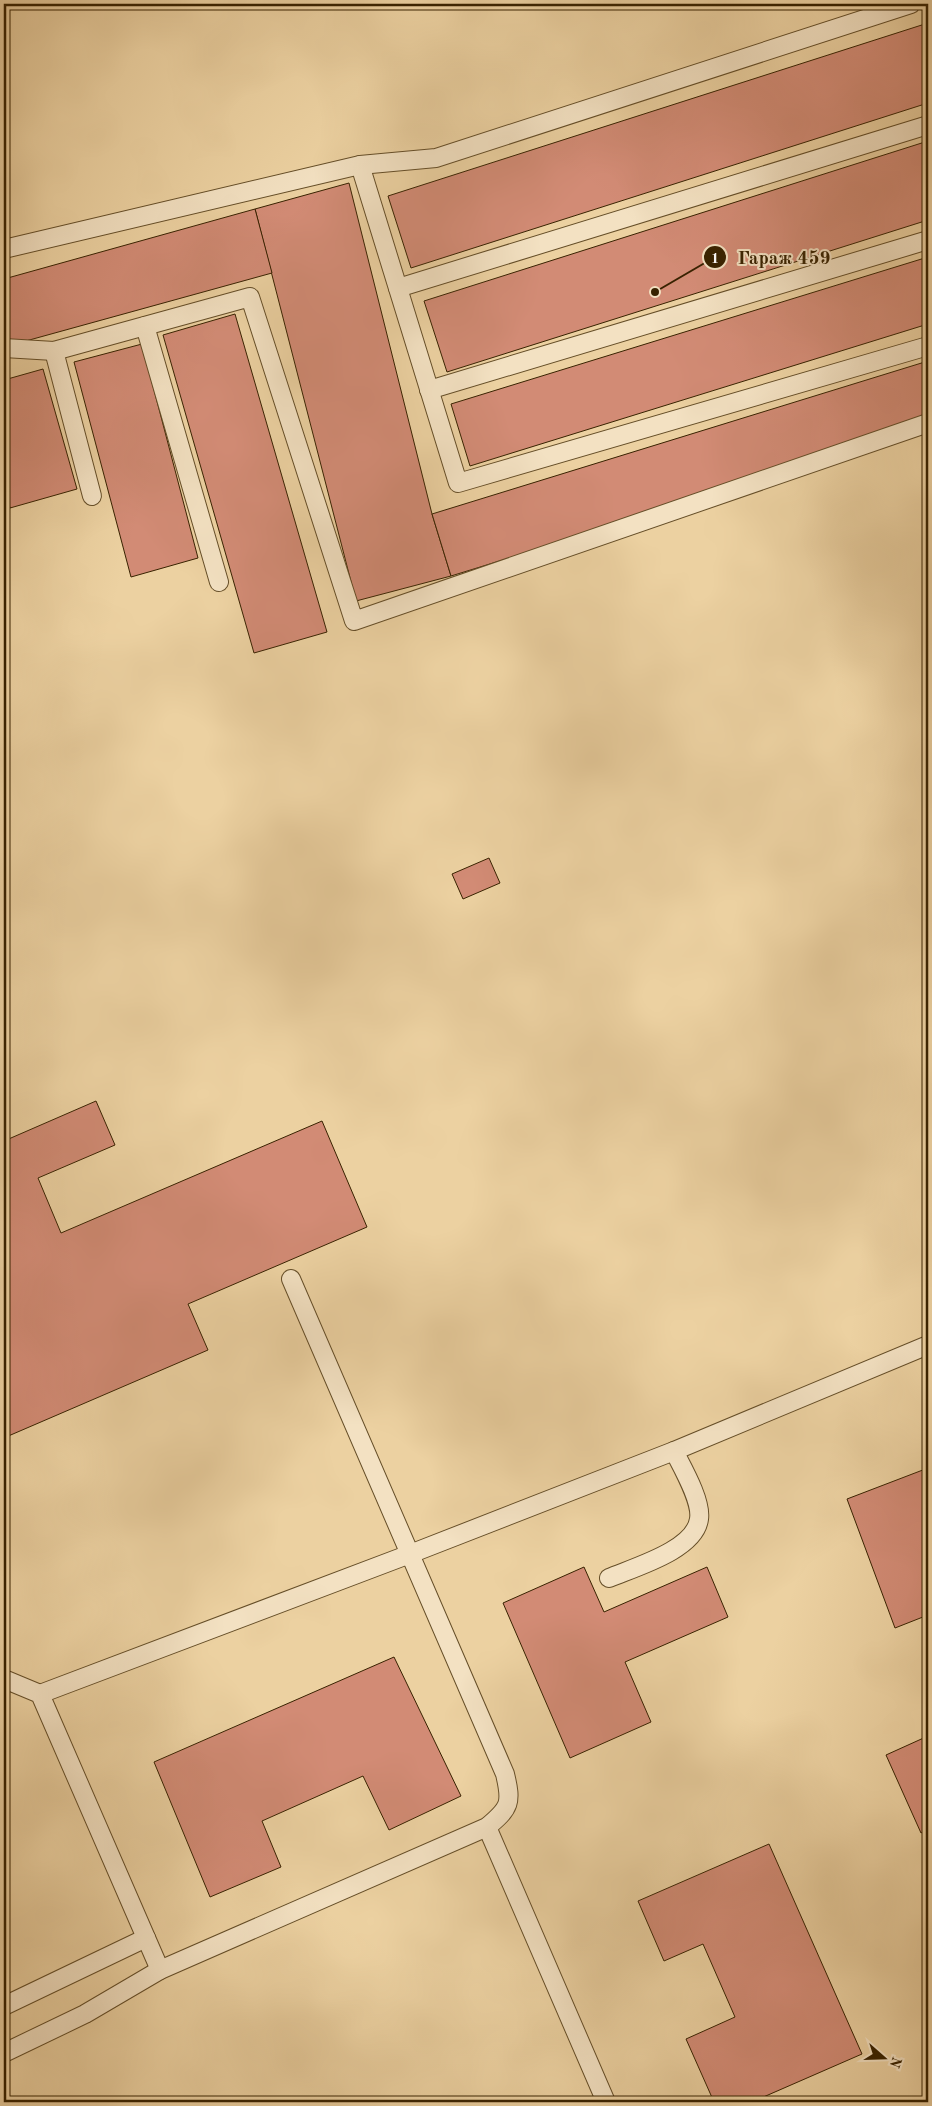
<svg xmlns="http://www.w3.org/2000/svg" width="932" height="2106" font-family="'Old Standard TT',serif">
	<style>
		.building { fill: #d28b75; stroke: #382200 }
		.lines { fill: none; stroke-linecap: round; stroke-linejoin: round }
		.lane-casing { stroke: #654e28; stroke-width: 20 }
		.lane { stroke: #f3e1c2; stroke-width: 18 }
		.leader { fill: none; stroke: #382200; stroke-width: 2 }
		.callout-dot { fill: #382200; stroke: #f3e1c2; stroke-width: 2 }
		.mark-label { font-size: 15px; text-anchor: middle; font-weight: bold; fill: #fff }
		.callout-label { font-size: 19px; text-anchor: middle; font-weight: bold; fill: #382200; stroke: #f3e1c2; stroke-width: 4; stroke-linejoin: round; paint-order: stroke }
	</style>
	<rect width="100%" height="100%" fill="#ecd1a1"/>
	<filter id="stains"><feTurbulence type="fractalNoise" baseFrequency=".004" numOctaves="4"/><feColorMatrix values="0 0 0 0 .2 0 0 0 0 .09 0 0 0 0 .02 0 0 0 .5 -.17"/></filter>
	<radialGradient id="worn" r=".72"><stop offset=".6" stop-color="#630" stop-opacity="0"/><stop offset="1" stop-color="#630" stop-opacity=".3"/></radialGradient>
	<g class="building">
		<polygon points="928,23 928,103 411,268 388,196"/>
		<polygon points="928,141 928,220 447,372 424,301"/>
		<polygon points="349,183 432,514 451,576 356,601 255,209"/>
		<polygon points="255,209 272,273 4,347 4,279"/>
		<polygon points="928,257 928,324 470,466 451,404"/>
		<polygon points="235,314 327,632 254,653 163,335"/>
		<polygon points="142,344 198,558 131,577 74,362"/>
		<polygon points="928,361 928,429 451,576 432,514"/>
		<polygon points="43,369 77,489 10,508 4,484 4,380"/>
		<polygon points="489,858 500,883 463,899 452,874"/>
		<polygon points="96,1101 115,1145 38,1178 61,1233 322,1121 367,1227 188,1304 208,1350 6,1437 4,1431 4,1141"/>
		<polygon points="928,1468 928,1615 895,1628 847,1499"/>
		<polygon points="584,1567 604,1612 707,1567 728,1617 625,1662 651,1722 570,1758 503,1603"/>
		<polygon points="394,1657 461,1796 389,1830 363,1776 262,1821 281,1867 210,1897 154,1762"/>
		<polygon points="928,1736 928,1829 921,1833 886,1755"/>
		<polygon points="769,1844 862,2054 752,2102 714,2102 686,2039 735,2017 703,1944 664,1961 638,1901"/>
	</g>
	<g class="lines">
		<g class="lane-casing">
			<g id="lane">
				<polyline points="360,165 458,483 928,346"/>
				<polyline points="4,249 360,165 436,158 911,4"/>
				<polyline points="398,288 928,125"/>
				<polyline points="145,326 219,582"/>
				<polyline points="4,348 54,351 250,297 354,621 928,423"/>
				<polyline points="54,351 92,496"/>
				<polyline points="429,390 928,240"/>
				<path d="M609 1578C635 1567 695 1550 699 1519 702 1501 682 1467 674 1451"/>
				<polyline points="4,1679 40,1694 160,1970"/>
				<polyline points="40,1694 410,1554 674,1451 928,1345"/>
				<polyline points="487,1827 606,2102"/>
				<polyline points="4,2006 146,1938"/>
				<path d="M4 2053 85 2014 160 1970 487 1827C510 1808 512 1803 505 1774L291 1279"/>
			</g>
		</g>
		<use href="#lane" class="lane"/>
	</g>
	<path class="leader" d="M655 292L715 257"/>
	<g class="callout-dot">
		<circle cx="655" cy="292" r="5"/>
		<circle cx="715" cy="257" r="12"/>
	</g>
	<g class="mark-label">
		<text x="715" y="263">1</text>
	</g>
	<g class="callout-label">
		<text x="784" y="264">Гараж 459</text>
	</g>
	<rect width="932" height="2106" fill="none" stroke="#ecd1a1" stroke-width="20"/>
	<rect x="5" y="5" width="922" height="2096" fill="none" stroke="#382200" stroke-width="2.5"/>
	<rect x="10" y="10" width="912" height="2086" fill="none" stroke="#382200"/>
	<g transform="translate(884 2058) rotate(110)" stroke="#f3e1c2" stroke-width="4" paint-order="stroke">
	<path d="M0-4L9 19L0 12L-9 19Z" fill="#382200"/>
	<text y="-8" font-size="14" font-weight="bold" text-anchor="middle" fill="#382200">N</text>
	</g>
	<rect width="100%" height="100%" filter="url(#stains)"/>
	<rect width="100%" height="100%" fill="url(#worn)"/>
</svg>
